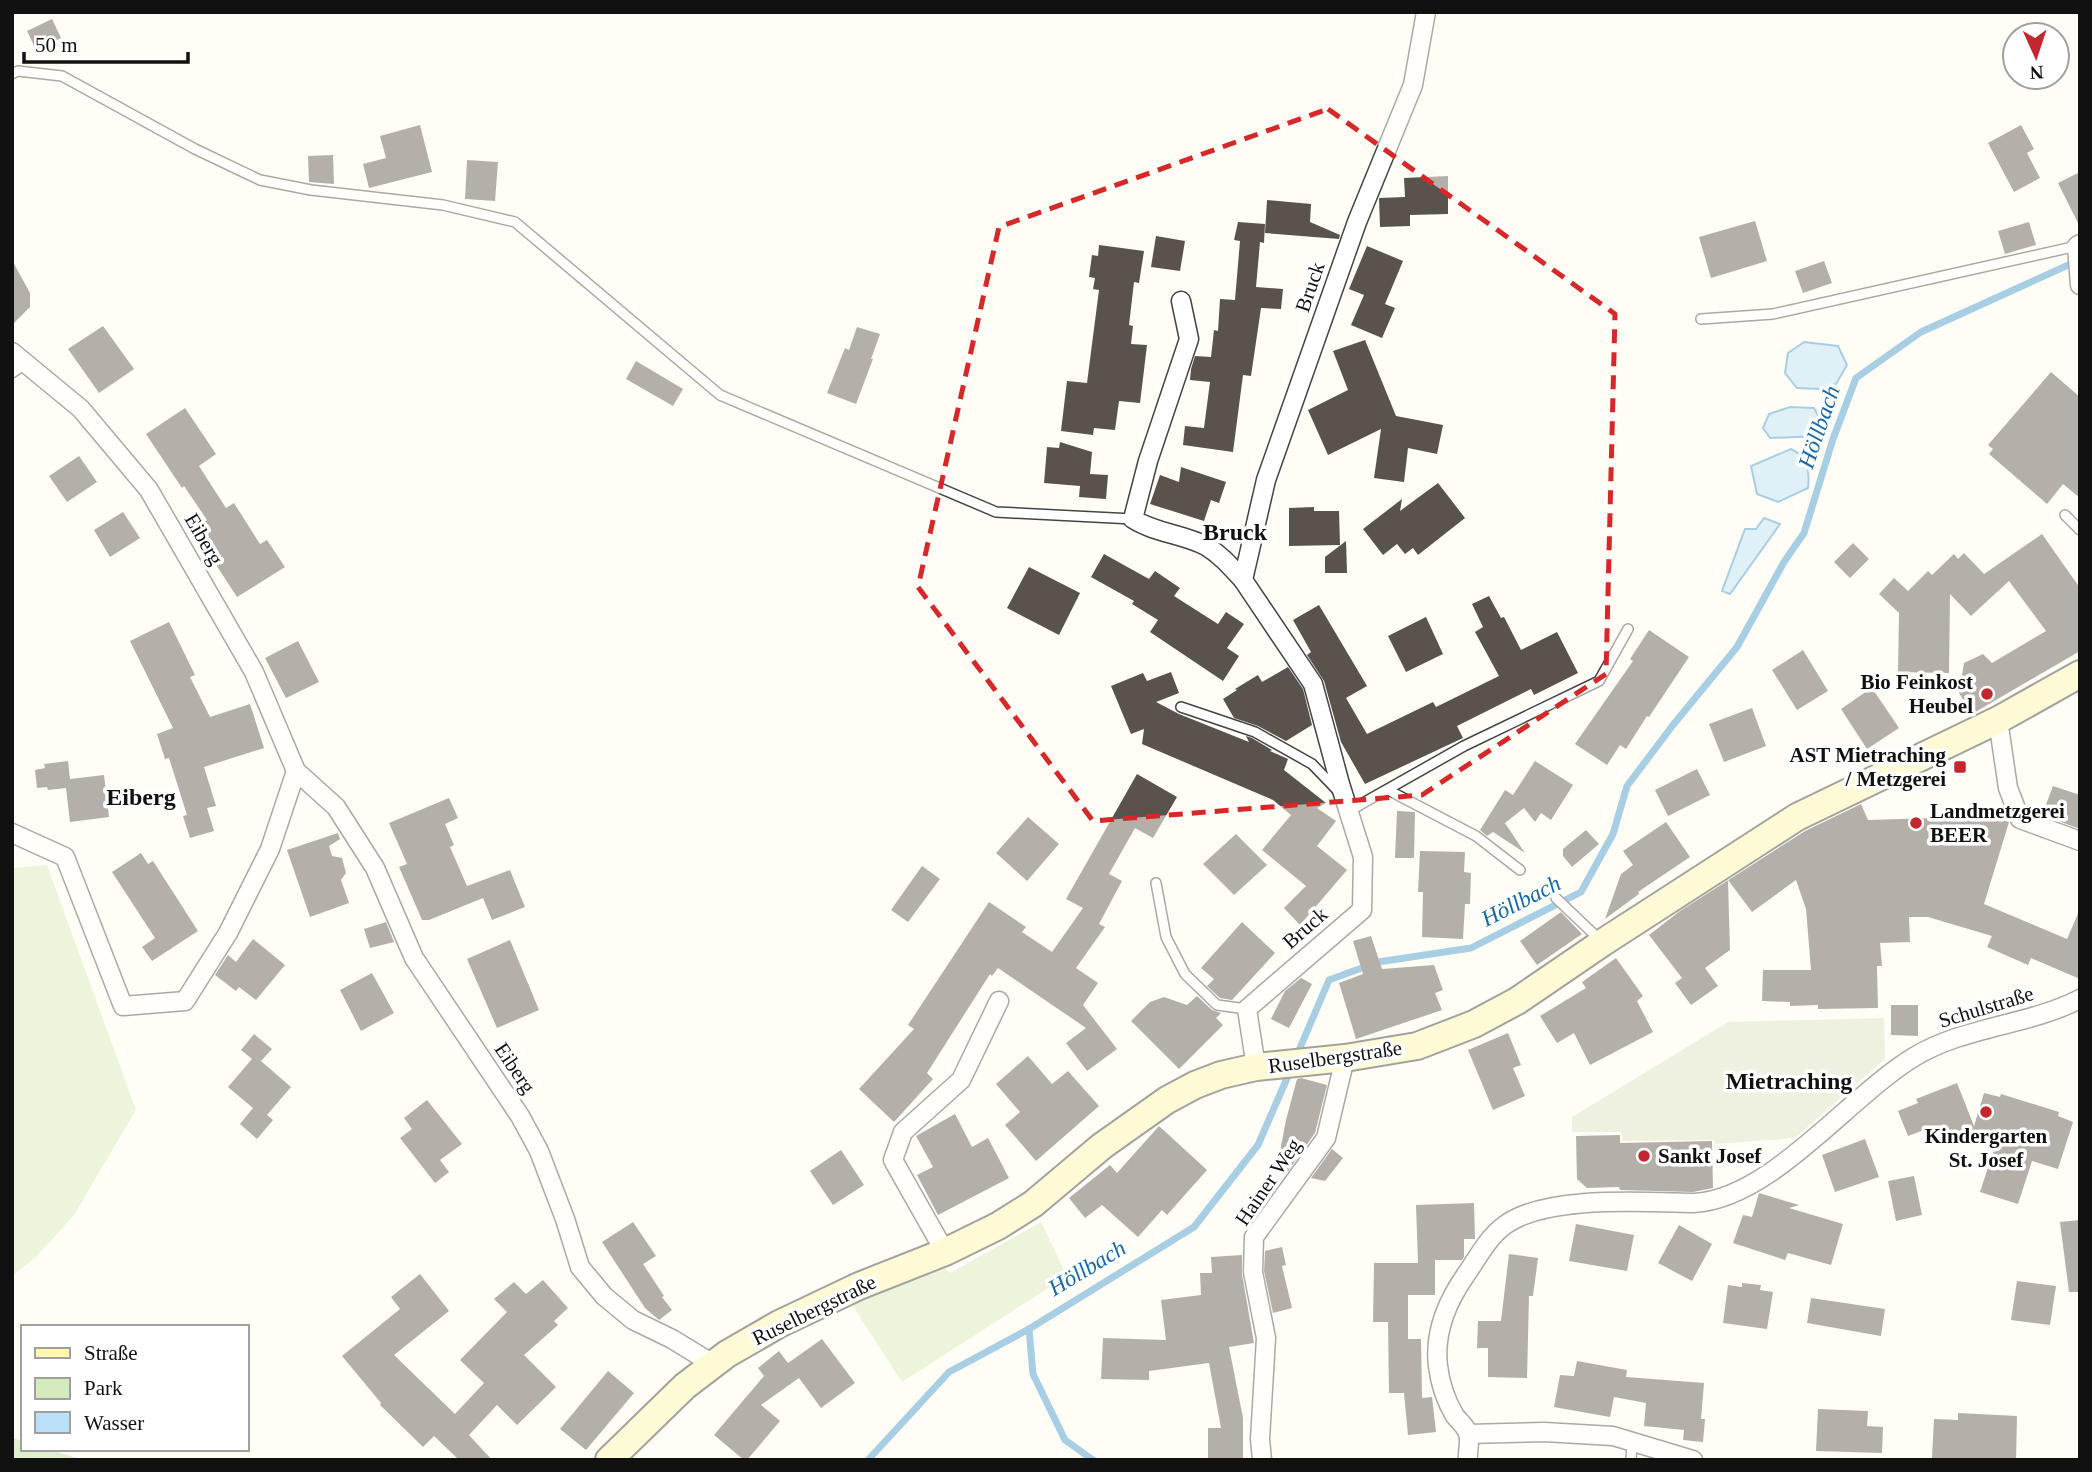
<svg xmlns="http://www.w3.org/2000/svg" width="2092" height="1472" font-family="Georgia,serif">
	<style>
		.green { fill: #d5ebbd }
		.forest { fill: #b9dc9c }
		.cemetery { fill: #d9e3c4 }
		.water { fill: #b9e0f7; stroke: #3f96cf; stroke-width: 2 }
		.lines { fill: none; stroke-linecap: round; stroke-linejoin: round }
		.stream { stroke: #3f96cf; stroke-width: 7 }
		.building { fill: #5a524d }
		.lane-casing { stroke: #444; stroke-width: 12 }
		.street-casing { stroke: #444; stroke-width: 21 }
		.secondary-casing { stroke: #333; stroke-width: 30 }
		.lane { stroke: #fff; stroke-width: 9 }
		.street { stroke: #fff; stroke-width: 18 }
		.secondary { stroke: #fff6b0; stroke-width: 26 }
		.marked { fill: none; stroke: #d62828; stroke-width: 5; stroke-dasharray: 14 9; stroke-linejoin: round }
		.poi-dot { fill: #c4262e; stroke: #fff; stroke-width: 2.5 }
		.labels { text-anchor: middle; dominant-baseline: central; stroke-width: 7; stroke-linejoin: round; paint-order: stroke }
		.street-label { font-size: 21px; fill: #111; stroke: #fff }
		.poi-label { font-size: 21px; font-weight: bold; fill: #111; stroke: #fff; text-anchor: end }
		.water-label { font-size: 23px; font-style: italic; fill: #1768a6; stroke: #fff }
		.quarter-label { font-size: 24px; font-weight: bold; fill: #111; stroke: #fff }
	</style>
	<rect width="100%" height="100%" fill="#fffdf5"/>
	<g class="green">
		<polygon points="47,865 136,1110 74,1215 36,1257 12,1276 12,868"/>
		<polygon points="1041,1222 1067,1276 902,1382 852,1305 942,1266 950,1273"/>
	</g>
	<polygon class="forest" points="12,1438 23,1441 23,1449 49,1449 82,1460 12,1460"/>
	<polygon class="cemetery" points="1884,1018 1885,1059 1795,1138 1715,1144 1714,1140 1623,1141 1621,1132 1572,1132 1572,1117 1728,1022"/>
	<g class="water">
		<polygon points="1804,342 1838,346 1847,365 1836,384 1821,389 1797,388 1785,373 1788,353"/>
		<polygon points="1790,407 1814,408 1822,423 1822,436 1770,438 1763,428 1769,414"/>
		<path d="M1791 449C1808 457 1810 471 1808 488L1778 502 1757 494 1751 466Z"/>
		<polygon points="1764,518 1780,524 1730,594 1722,591 1745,529 1756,529"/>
	</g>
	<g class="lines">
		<g class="stream">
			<polyline points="1297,1055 1329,980 1378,962 1471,948 1581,892 1613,834 1627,786 1673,725 1737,647 1784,562 1804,533 1833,439 1856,378 1921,332 2077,261"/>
			<polyline points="1029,1329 1033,1374 1065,1440 1093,1460"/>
			<polyline points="868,1460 949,1372 1029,1329 1194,1227 1258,1145 1291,1069"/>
		</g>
	</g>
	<g class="building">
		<polygon points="52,19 61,38 36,50 27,31"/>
		<polygon points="420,125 432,172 369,188 363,164 386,158 380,136"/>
		<polygon points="2021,125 2034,149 2027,153 2040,178 2014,192 1988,143"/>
		<polygon points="333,155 334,184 309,182 308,156"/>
		<polygon points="467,160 498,162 495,201 465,199"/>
		<polygon points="2080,172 2080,227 2058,183"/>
		<polygon points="1448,176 1448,214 1410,215 1410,226 1380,227 1379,198 1405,197 1404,178"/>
		<polygon points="1267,200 1311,204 1310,222 1340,235 1339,239 1265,233"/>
		<polygon points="1755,221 1767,261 1711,278 1699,237"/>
		<polygon points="1238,222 1265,224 1264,243 1260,242 1256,287 1283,289 1281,309 1261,308 1251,376 1243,375 1233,452 1183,445 1185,426 1204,428 1210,382 1190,380 1191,369 1195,356 1211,357 1214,330 1218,331 1220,299 1235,300 1240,241 1234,240"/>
		<polygon points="2029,222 2036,245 2005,254 1998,231"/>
		<polygon points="1156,236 1185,241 1180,271 1151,267"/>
		<polygon points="1099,245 1144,251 1139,283 1134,282 1129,325 1133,326 1131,344 1147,345 1140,403 1119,401 1115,430 1094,428 1093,435 1061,431 1067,381 1087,383 1099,290 1093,289 1095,278 1089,277 1092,255 1098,256"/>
		<polygon points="1367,246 1403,261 1385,304 1395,308 1382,338 1351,325 1364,295 1349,289"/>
		<polygon points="12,260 30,293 30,307 12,325"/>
		<polygon points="1824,261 1832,283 1803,293 1795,271"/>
		<polygon points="103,326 134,369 99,393 68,349"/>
		<polygon points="857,327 880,334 871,359 873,359 856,404 827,393 845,348 849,350"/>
		<polygon points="1365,340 1396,416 1443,425 1437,454 1408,448 1404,482 1374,478 1381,429 1328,455 1308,410 1348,390 1333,351"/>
		<polygon points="636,361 683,389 673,406 626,379"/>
		<polygon points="2051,372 2080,397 2080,498 2063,484 2047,504 1989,454 1993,449 1988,445"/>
		<polygon points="185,408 216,454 199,466 226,508 234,503 260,544 267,540 285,567 237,597 207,551 214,547 200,525 207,520 184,486 182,488 146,434"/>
		<polygon points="1060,442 1092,452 1090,474 1108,475 1106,499 1079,497 1080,486 1044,483 1047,447 1059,448"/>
		<polygon points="79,456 97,482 67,502 49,476"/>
		<polygon points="1181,467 1226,482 1219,503 1211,500 1204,521 1150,504 1160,475 1179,482"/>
		<polygon points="1438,483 1465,518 1418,555 1413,548 1405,554 1397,544 1383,555 1363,529 1402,499 1400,511"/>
		<polygon points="1314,507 1314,511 1339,511 1340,545 1289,546 1289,508"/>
		<polygon points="123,512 140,538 110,557 94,530"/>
		<polygon points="2042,534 2080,588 2080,651 1972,714 1959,693 1964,663 1983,654 1992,663 2046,631 2009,581 1971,616 1950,594 1949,673 1898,672 1899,613 1879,594 1894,578 1908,591 1928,571 1932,575 1954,554 1958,559 1964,553 1984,574"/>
		<polygon points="1346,541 1347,573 1325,573 1325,557"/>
		<polygon points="1853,543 1869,559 1850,578 1834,562"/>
		<polygon points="1104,554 1149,579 1155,571 1180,588 1174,596 1218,624 1226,612 1244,624 1227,648 1239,656 1223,681 1150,632 1158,620 1132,604 1134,601 1091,577"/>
		<polygon points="1029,567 1080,593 1059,635 1007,608"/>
		<polygon points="1489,596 1501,618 1504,617 1521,650 1557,632 1578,673 1534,695 1531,689 1457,726 1463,738 1365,784 1341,742 1324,681 1307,655 1311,652 1293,620 1319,605 1367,686 1346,698 1367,734 1433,702 1436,707 1499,676 1475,632 1483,627 1472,604"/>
		<polygon points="1426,617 1443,654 1406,672 1388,636"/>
		<polygon points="169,622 195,675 190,677 210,717 250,704 264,748 204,767 216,806 207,808 214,831 190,838 183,816 187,815 169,758 165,759 157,734 173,728 130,641"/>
		<polygon points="1649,630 1689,657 1649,717 1647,716 1626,749 1620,745 1607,765 1575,744 1633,661 1630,659"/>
		<polygon points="298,641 319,682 286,698 265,658"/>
		<polygon points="1803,650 1828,691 1797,710 1772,670"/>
		<polygon points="1288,667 1303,689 1312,725 1286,741 1258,726 1234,718 1223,699 1237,690 1235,689 1258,675 1262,682"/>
		<polygon points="1171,672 1179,693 1156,702 1179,714 1249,742 1246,736 1252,738 1272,750 1270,751 1288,759 1284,770 1326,803 1317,808 1336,821 1317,846 1347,870 1300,925 1284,908 1306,886 1262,850 1291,815 1273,800 1142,744 1144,729 1131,734 1111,686 1143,673 1147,681"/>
		<polygon points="1867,691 1874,691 1899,728 1867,749 1841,709"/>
		<polygon points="1752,708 1766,746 1724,762 1709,724"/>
		<polygon points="68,761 70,779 104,775 109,817 70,822 66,788 48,790 47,787 37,788 35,770 45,768 44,764"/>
		<polygon points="1535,761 1573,785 1551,820 1541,813 1535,822 1524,808 1505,823 1525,853 1493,832 1487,836 1480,830 1505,790 1513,795"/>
		<polygon points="1697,769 1710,795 1668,816 1655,790"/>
		<polygon points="1137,774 1177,797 1153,838 1135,828 1109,874 1122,881 1099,924 1105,927 1076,968 1098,983 1083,1005 1117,1049 1087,1071 1066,1043 1086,1028 998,968 992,976 990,974 927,1073 933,1079 894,1122 859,1089 914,1029 908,1025 989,902 1026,927 1022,932 1052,952 1083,908 1066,899"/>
		<polygon points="2053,786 2080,795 2080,829 2042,815"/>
		<polygon points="449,798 458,818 445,824 454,845 450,847 467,886 510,870 525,907 492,920 483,898 429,920 422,920 399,867 407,864 389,823"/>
		<polygon points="1861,804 1868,820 1964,817 1967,809 2009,822 1984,904 2067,939 2080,909 2080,979 2031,958 2028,965 1987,947 1992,936 1928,917 1909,917 1910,942 1880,943 1882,966 1877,966 1878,1008 1818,1009 1818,1005 1790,1006 1790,1002 1762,1001 1763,970 1811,970 1806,909 1796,880 1752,912 1728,880 1730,950 1705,968 1718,986 1691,1005 1675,983 1682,978 1649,935 1680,911 1805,831"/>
		<polygon points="1397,811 1415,812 1414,858 1395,858"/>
		<polygon points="1028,817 1059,844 1027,881 996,853"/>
		<polygon points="1666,822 1690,857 1638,892 1639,894 1605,919 1621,874 1633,865 1623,851"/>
		<polygon points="1586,830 1599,844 1572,867 1563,856 1563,849"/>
		<polygon points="338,833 340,839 329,846 332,856 342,858 346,873 341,880 349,903 310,917 287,850"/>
		<polygon points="1236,834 1267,865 1234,895 1203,864"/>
		<polygon points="1420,851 1465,852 1464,872 1471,873 1470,904 1465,904 1463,939 1422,937 1423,892 1418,892"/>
		<polygon points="141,853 148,864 153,861 198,931 152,961 142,947 155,938 112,872"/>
		<polygon points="922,866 940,879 908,922 891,910"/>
		<polygon points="1561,912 1582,934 1537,965 1520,941"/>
		<polygon points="386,922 394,942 370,948 364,929"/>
		<polygon points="1242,922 1275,953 1232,1000 1220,998 1207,986 1214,979 1201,968"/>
		<polygon points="1371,936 1382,969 1434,965 1443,990 1435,993 1442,1010 1356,1039 1339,983 1363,974 1353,941"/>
		<polygon points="253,939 285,965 256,1000 239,987 236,991 215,975 228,955 236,962"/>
		<polygon points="510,940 539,1010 497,1028 467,959"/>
		<polygon points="1616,958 1643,996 1637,1001 1653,1032 1590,1065 1574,1033 1557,1043 1540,1016 1586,988 1582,982"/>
		<polygon points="372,973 394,1013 361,1031 340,990"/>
		<polygon points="1301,978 1312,984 1289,1028 1271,1019 1285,991"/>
		<polygon points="1197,996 1212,1010 1221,1013 1216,1018 1223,1025 1179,1069 1131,1021 1150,1002 1164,997 1187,1005"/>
		<polygon points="1891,1005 1918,1005 1918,1036 1891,1035"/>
		<polygon points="1508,1033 1521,1065 1513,1068 1525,1096 1493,1110 1468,1050"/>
		<polygon points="254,1034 272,1049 261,1061 291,1087 267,1115 273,1120 257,1139 240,1124 253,1108 228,1087 252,1059 241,1050"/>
		<polygon points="1028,1056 1052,1084 1068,1071 1099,1106 1036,1161 1005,1125 1020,1112 996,1084"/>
		<polygon points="1301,1078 1327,1085 1315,1133 1286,1174 1276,1172 1286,1120 1297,1079"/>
		<polygon points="1957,1083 1974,1126 1984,1093 2000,1097 2001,1094 2059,1112 2058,1116 2073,1122 2058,1169 2032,1161 2018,1204 1980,1192 1994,1149 1953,1135 1940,1140 1935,1126 1908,1136 1898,1111 1918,1103 1916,1099"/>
		<polygon points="427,1100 462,1144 440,1160 449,1172 435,1183 400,1138 412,1129 404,1118"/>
		<polygon points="955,1114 972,1147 988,1138 1009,1178 938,1215 917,1175 933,1167 916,1136"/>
		<polygon points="1159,1126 1207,1170 1167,1215 1162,1210 1138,1237 1102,1205 1085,1218 1069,1198 1110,1165 1117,1173"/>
		<polygon points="1620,1135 1620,1143 1712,1141 1713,1188 1693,1192 1620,1190 1619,1187 1587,1188 1577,1179 1576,1136"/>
		<polygon points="1865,1139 1879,1177 1835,1192 1822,1155"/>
		<polygon points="1332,1149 1343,1158 1325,1181 1311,1178"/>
		<polygon points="841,1150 864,1185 833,1205 810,1171"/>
		<polygon points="1914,1176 1922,1215 1896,1221 1888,1181"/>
		<polygon points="1759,1193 1799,1205 1789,1208 1843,1224 1831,1265 1788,1253 1785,1260 1733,1243 1743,1215 1752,1217"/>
		<polygon points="1474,1203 1475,1239 1464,1239 1464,1257 1462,1260 1435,1260 1435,1295 1408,1295 1408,1339 1421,1339 1422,1398 1432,1397 1436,1432 1408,1435 1404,1393 1389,1393 1388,1322 1373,1322 1374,1263 1418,1263 1416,1205"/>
		<polygon points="2080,1220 2080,1292 2069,1292 2060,1222"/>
		<polygon points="633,1222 656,1256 643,1264 664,1296 662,1297 672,1310 659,1320 645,1308 602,1242"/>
		<polygon points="1576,1224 1634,1235 1627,1271 1569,1261"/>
		<polygon points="1679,1225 1712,1244 1692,1281 1658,1263"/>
		<polygon points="1282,1247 1286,1265 1282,1266 1292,1308 1273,1313 1264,1271 1265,1251"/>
		<polygon points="1509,1254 1538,1258 1533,1296 1529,1296 1527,1378 1488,1377 1488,1348 1477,1348 1478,1321 1501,1321"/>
		<polygon points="1242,1255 1242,1274 1254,1343 1229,1347 1243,1418 1243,1459 1208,1460 1208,1428 1221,1428 1209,1363 1149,1371 1149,1380 1101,1379 1103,1338 1166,1340 1161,1300 1201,1295 1200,1273 1212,1273 1211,1257"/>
		<polygon points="420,1274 449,1311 394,1355 455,1414 484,1383 460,1360 507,1312 494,1299 514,1282 526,1294 543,1280 568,1308 554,1321 558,1325 524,1355 556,1387 517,1425 497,1405 469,1435 492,1460 459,1460 434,1436 423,1447 380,1405 381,1403 342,1356 400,1309 391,1297"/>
		<polygon points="2017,1281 2056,1286 2050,1325 2011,1320"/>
		<polygon points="1742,1283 1761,1285 1760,1290 1773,1292 1767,1329 1723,1323 1728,1285 1742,1287"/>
		<polygon points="1811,1298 1885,1309 1881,1336 1807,1323"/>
		<polygon points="822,1339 855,1383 821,1408 799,1378 761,1405 780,1421 747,1460 744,1460 714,1435 764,1376 758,1368 779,1351 788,1363"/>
		<polygon points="1577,1361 1627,1370 1626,1377 1704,1383 1701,1419 1705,1419 1703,1442 1683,1440 1684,1430 1644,1426 1646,1403 1614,1397 1610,1417 1554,1407 1560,1375 1574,1376"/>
		<polygon points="608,1371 634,1393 586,1450 560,1429"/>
		<polygon points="1818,1409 1868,1411 1867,1426 1883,1427 1882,1453 1816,1451"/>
		<polygon points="1958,1413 2017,1416 2016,1460 1932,1458 1934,1419 1958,1420"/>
	</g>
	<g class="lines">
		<g class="lane-casing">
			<g id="lane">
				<polyline points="12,74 18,71 62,76 195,149 260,180 311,190 443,205 515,222 720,395 996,512 1133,519"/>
				<polyline points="1701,319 1773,314 2077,246"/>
				<polyline points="12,373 27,363"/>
				<polyline points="2065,515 2080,530"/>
				<polyline points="1181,707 1255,732 1312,764 1338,791"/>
				<polyline points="1388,790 1476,836 1520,870"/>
				<polyline points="1349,811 1464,746 1599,681 1628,629"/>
				<polyline points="1156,883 1166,937 1185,974 1217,1005 1247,1009"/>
				<polyline points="1556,898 1600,940"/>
				<polyline points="1631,1460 1632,1442"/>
			</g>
		</g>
		<g class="street-casing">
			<g id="street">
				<polyline points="2080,244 2077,246 2080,285"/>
				<path d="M1181 301 1189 339 1148 461 1133 519C1155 533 1183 534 1206 546 1221 555 1231 567 1243 580"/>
				<polyline points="12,352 81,409 149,490 254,672 296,771 336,807 375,868 414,958 520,1116 539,1151 565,1219 580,1267 604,1296 633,1320 672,1339 713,1364"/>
				<polyline points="1998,720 2008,788 2020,819 2080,841"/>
				<polyline points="12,833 65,857 123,1006 185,1001 228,933 270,849 296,771"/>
				<polyline points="1256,1067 1247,1009 1362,910 1363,857 1340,784 1313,684 1243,580 1266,480 1357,222 1413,85 1426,12"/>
				<polyline points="945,1252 893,1160 903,1132 961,1080 999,1001"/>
				<polyline points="1468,1434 1544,1432 1613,1436 1693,1460"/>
				<polyline points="1262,1460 1260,1439 1266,1338 1253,1272 1254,1237 1326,1138 1345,1058"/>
				<path d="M1468 1460C1467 1452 1471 1440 1468 1433 1466 1427 1459 1421 1455 1416 1446 1401 1440 1383 1438 1366 1434 1333 1447 1302 1465 1276 1477 1259 1488 1237 1505 1225 1546 1195 1643 1202 1694 1203 1771 1199 1848 1097 1914 1057 1965 1026 2027 1026 2080 999"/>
			</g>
		</g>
		<g class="secondary-casing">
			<polyline id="secondary" points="609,1460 685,1386 727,1354 779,1324 859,1286 945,1252 998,1226 1033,1204 1102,1146 1167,1100 1195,1085 1221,1075 1256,1067 1345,1058 1417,1046 1474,1024 1517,1001 1602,943 1797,817 1998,720 2080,674"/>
		</g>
		<use href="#lane" class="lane"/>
		<use href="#street" class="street"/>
		<use href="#secondary" class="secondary"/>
	</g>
	<path d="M0 0H2092V1472H0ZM1328 109 1615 314 1606 674 1422 795 1093 821 918 587 999 227Z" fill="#fffdf5" fill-opacity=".55" fill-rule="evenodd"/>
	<path class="marked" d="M1328 109 1615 314 1606 674 1422 795 1093 821 918 587 999 227Z"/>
	<g class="poi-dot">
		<circle cx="1987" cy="694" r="7"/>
		<rect x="1953" y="760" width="14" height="14" rx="3.5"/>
		<circle cx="1916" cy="823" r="7"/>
		<circle cx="1986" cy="1112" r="7"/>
		<circle cx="1644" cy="1156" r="7"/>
	</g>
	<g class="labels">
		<g class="street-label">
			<text transform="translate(1310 287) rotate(-71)">Bruck</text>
			<text transform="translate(204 539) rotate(60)">Eiberg</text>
			<text transform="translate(1305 928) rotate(-41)">Bruck</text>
			<text transform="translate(1986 1007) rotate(-17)">Schulstraße</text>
			<text transform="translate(1335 1057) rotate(-8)">Ruselbergstraße</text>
			<text transform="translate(515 1068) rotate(56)">Eiberg</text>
			<text transform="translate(1268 1182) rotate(-56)">Hainer Weg</text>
			<text transform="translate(814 1310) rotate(-26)">Ruselbergstraße</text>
		</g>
		<g class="poi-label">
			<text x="1973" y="682">Bio Feinkost<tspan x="1973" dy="24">Heubel</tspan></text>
			<text x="1946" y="755">AST Mietraching<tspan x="1946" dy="24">/ Metzgerei</tspan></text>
			<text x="1930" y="811" text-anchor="start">Landmetzgerei<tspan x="1930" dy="24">BEER</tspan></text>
			<text x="1986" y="1136" text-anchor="middle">Kindergarten<tspan x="1986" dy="24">St. Josef</tspan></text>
			<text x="1658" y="1156" text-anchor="start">Sankt Josef</text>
		</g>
		<g class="water-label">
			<text transform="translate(1819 427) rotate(-71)">Höllbach</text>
			<text transform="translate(1521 901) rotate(-27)">Höllbach</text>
			<text transform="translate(1087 1268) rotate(-31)">Höllbach</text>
		</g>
		<g class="quarter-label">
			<text x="1235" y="532">Bruck</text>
			<text x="141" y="797">Eiberg</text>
			<text x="1789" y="1081">Mietraching</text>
		</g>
	</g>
	<rect width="2092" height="1472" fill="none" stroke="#111111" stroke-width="28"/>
	<rect x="21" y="1325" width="228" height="126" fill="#ffffff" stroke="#a0a0a0" stroke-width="2"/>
	<rect x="35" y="1348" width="35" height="10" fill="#fff6b0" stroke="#a0a0a0" stroke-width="2"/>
	<text x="84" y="1360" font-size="21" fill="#111111">Straße</text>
	<rect x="35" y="1378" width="35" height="21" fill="#d5ebbd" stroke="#a0a0a0" stroke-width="2"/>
	<text x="84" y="1395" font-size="21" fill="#111111">Park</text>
	<rect x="35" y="1412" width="35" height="21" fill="#b9e0f7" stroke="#a0a0a0" stroke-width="2"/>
	<text x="84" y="1430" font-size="21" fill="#111111">Wasser</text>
	<g transform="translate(2036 56) rotate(177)"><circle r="33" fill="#ffffff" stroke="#a0a0a0" stroke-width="2"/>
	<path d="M0-5L12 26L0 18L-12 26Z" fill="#c4262e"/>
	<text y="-10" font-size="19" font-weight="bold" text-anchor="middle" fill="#111111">N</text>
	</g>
	<path d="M24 52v10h164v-10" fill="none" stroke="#111111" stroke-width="3.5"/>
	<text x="35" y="52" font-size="21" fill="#111111" stroke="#ffffff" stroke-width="5" paint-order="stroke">50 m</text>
</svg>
